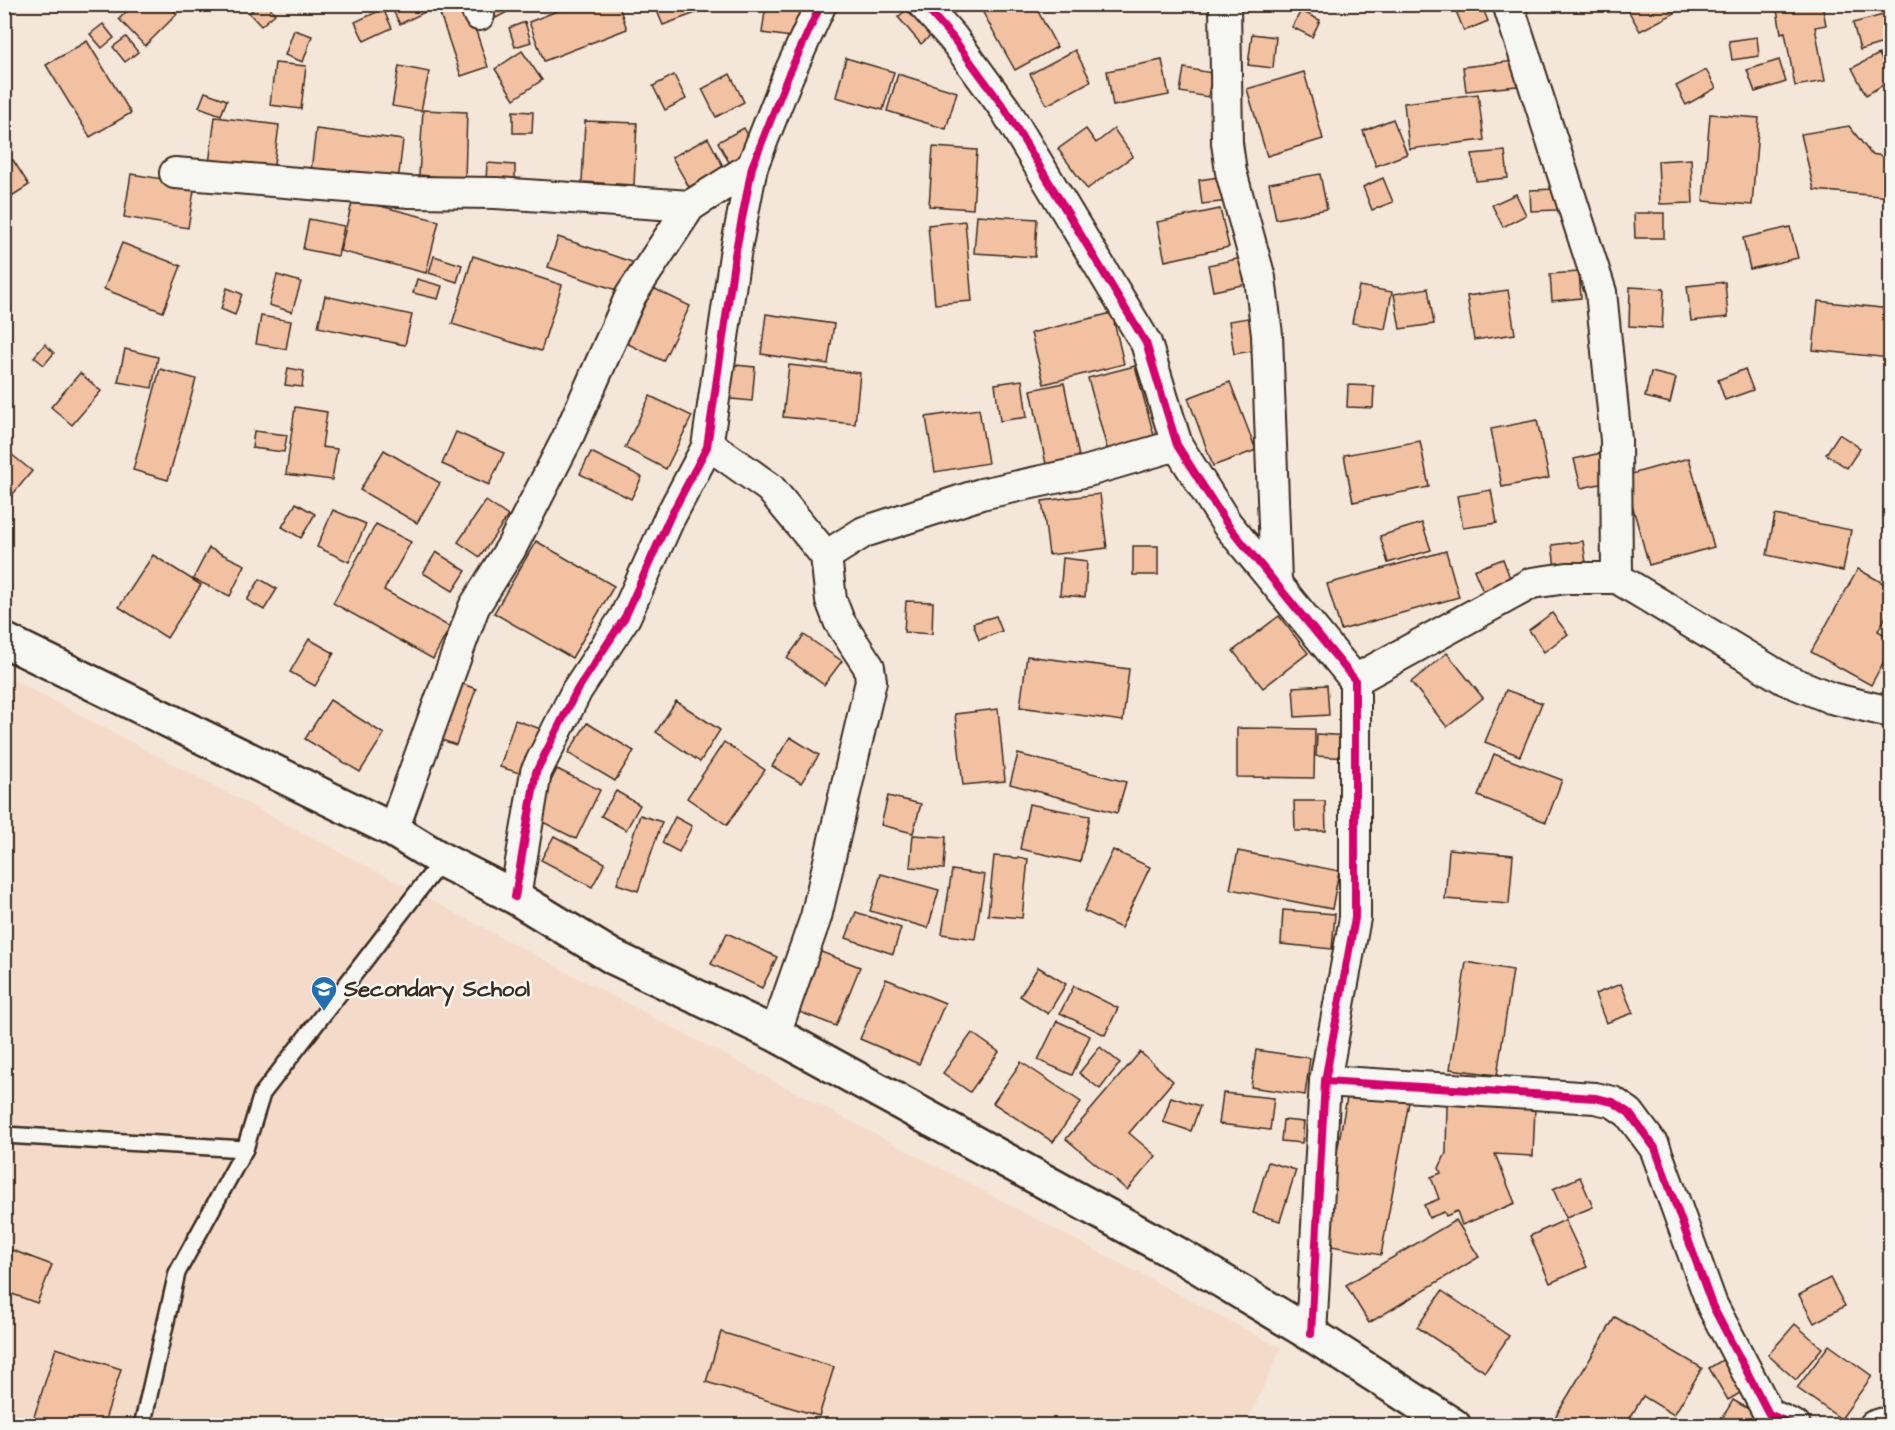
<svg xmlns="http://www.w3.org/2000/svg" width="1895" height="1430" font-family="'Architects Daughter',sans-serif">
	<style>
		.built { fill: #f4dbc9 }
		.building { fill: #f2c1a2; stroke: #3b2a1e; stroke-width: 1.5 }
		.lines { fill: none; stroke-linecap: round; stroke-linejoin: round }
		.lane-casing { stroke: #3b2a1e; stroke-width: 20 }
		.street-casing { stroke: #3b2a1e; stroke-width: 34 }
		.secondary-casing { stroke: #3b2a1e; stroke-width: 38 }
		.lane { stroke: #f6f6f2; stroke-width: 15 }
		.street { stroke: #f6f6f2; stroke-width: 30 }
		.secondary { stroke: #f6f6f2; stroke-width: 33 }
		.cycleway-casing { stroke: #f6f6f2; stroke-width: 11 }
		.cycleway { stroke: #d6006c; stroke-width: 8 }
		.labels { text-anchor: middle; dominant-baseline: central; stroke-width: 5; stroke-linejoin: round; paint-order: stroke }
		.poi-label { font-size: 22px; font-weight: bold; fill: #3b2a1e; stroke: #f6f6f2; text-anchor: start }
	</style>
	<rect width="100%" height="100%" fill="#f5e6da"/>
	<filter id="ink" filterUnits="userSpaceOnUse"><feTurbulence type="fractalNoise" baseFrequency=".0167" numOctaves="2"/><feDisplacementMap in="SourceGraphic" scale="12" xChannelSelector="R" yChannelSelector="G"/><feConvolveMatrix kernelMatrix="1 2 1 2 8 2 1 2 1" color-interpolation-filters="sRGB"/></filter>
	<g filter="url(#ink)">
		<polygon class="built" points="4,675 1281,1348 1246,1425 5,1425"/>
		<g class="building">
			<polygon points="134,4 168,4 177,14 145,46 119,19"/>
			<polygon points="259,4 267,4 275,14 261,26 249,13"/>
			<polygon points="395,4 421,4 425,12 400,24 391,7"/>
			<polygon points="448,4 467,4 488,67 461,76 438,8"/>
			<polygon points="489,4 522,4 496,18"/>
			<polygon points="575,4 618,4 627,29 544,61 529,22"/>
			<polygon points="654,4 711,4 712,7 663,25"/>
			<polygon points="766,4 803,4 799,38 762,33"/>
			<polygon points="913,4 936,31 921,44 898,17"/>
			<polygon points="988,4 1034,4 1057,47 1015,70 981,9"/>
			<polygon points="1473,4 1481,4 1488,21 1464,31 1456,11"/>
			<polygon points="1638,4 1670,4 1675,13 1640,31 1628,10"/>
			<polygon points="1776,4 1822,4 1826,25 1815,27 1825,81 1795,86 1785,32 1781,33"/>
			<polygon points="383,9 392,28 364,41 355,22"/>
			<polygon points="1301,11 1320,20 1312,37 1292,27"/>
			<polygon points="1887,14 1890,41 1860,50 1853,23"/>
			<polygon points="525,22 531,42 515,47 509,28"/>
			<polygon points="103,24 114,38 102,48 90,34"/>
			<polygon points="294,30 312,36 303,62 285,55"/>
			<polygon points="1252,34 1276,37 1273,68 1248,65"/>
			<polygon points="126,37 138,52 125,62 113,47"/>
			<polygon points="1757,37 1759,56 1732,60 1729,41"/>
			<polygon points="87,41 131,113 90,137 46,65"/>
			<polygon points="1075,50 1091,81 1047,105 1030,74"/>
			<polygon points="522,51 542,80 514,99 495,69"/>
			<polygon points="1879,54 1890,76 1890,81 1866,95 1852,68"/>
			<polygon points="846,58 894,72 883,110 836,97"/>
			<polygon points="1162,60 1169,95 1113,106 1107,71"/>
			<polygon points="1779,60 1786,82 1755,92 1747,70"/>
			<polygon points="1515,61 1517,86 1466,91 1463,67"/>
			<polygon points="275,63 306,66 301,109 270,105"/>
			<polygon points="399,66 429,72 421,111 392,106"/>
			<polygon points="1184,68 1212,73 1208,97 1180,92"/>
			<polygon points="1706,70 1716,88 1686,105 1676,86"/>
			<polygon points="1304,72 1323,139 1267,156 1247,89"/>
			<polygon points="730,74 744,102 716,117 702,89"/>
			<polygon points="898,74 957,92 946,129 887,111"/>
			<polygon points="674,75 686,99 665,110 653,86"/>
			<polygon points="205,92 227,100 221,115 199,107"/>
			<polygon points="1478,94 1484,140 1409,149 1404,103"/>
			<polygon points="423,110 467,112 465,179 419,175"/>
			<polygon points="513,111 533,112 532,133 513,133"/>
			<polygon points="1710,114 1759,118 1752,205 1703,201"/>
			<polygon points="215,117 279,125 273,172 209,164"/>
			<polygon points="1393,119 1407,154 1376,166 1363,131"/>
			<polygon points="585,121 637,123 634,185 582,182"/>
			<polygon points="1849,126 1871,154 1890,157 1890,197 1814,190 1801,134"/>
			<polygon points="744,128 756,150 730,164 718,142"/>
			<polygon points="316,129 403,140 398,182 311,171"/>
			<polygon points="1086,129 1096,143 1114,129 1133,156 1087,189 1058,149"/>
			<polygon points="708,138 724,168 689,187 672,157"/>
			<polygon points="933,147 977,150 973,209 929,206"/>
			<polygon points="1505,151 1508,178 1476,181 1472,154"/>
			<polygon points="1691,159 1693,203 1660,204 1658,161"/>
			<polygon points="13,160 29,185 7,199 4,166"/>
			<polygon points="487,163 515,165 515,182 486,180"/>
			<polygon points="131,174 195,184 188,228 124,217"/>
			<polygon points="1320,174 1327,209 1276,219 1269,183"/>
			<polygon points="1226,176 1230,201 1202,204 1199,180"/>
			<polygon points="1383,178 1393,202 1372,210 1363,187"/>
			<polygon points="1556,189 1557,210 1531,211 1530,190"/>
			<polygon points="1516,194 1526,215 1503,227 1492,205"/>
			<polygon points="353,199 439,221 426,273 340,251"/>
			<polygon points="1220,209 1229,247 1165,261 1157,222"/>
			<polygon points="1634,213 1664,213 1664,238 1635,238"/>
			<polygon points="977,215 1037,219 1035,257 974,253"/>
			<polygon points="309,219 344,226 338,256 303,249"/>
			<polygon points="965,221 972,301 935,304 928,225"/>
			<polygon points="1790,227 1798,258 1750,269 1743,238"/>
			<polygon points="558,237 635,263 625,293 548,267"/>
			<polygon points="122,243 181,266 163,312 104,289"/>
			<polygon points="434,256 462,265 457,282 429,273"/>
			<polygon points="473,256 562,285 541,351 452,324"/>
			<polygon points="1242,258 1247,284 1213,291 1208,265"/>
			<polygon points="1579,272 1581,298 1552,301 1550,274"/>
			<polygon points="277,275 301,282 292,312 269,305"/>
			<polygon points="417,279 442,286 438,299 413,293"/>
			<polygon points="1725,282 1728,317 1691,321 1687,286"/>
			<polygon points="1888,284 1890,284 1890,304 1889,304"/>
			<polygon points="1359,286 1392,292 1385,329 1352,323"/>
			<polygon points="1630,287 1664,289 1662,328 1629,326"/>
			<polygon points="227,288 242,294 235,315 221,309"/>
			<polygon points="653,288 690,306 663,361 626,343"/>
			<polygon points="1428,288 1434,324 1400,329 1394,294"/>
			<polygon points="1508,290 1515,334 1474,340 1467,296"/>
			<polygon points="325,296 412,315 405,345 318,327"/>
			<polygon points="1818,301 1890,309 1890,358 1813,350"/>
			<polygon points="1112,313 1124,364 1044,384 1031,333"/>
			<polygon points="766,314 834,324 828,364 761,354"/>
			<polygon points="261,316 291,321 286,349 256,344"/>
			<polygon points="1260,316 1265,349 1234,354 1229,321"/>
			<polygon points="45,344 54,353 44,365 34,357"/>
			<polygon points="125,349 158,357 152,388 118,382"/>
			<polygon points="725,364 755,367 752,401 721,398"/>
			<polygon points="789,365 860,373 855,424 783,417"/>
			<polygon points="1135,366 1155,439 1108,452 1088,378"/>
			<polygon points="288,368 304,371 302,387 285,385"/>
			<polygon points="160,369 196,379 168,480 133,470"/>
			<polygon points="1745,369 1753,390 1725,400 1718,380"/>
			<polygon points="1651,372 1676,378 1670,403 1645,397"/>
			<polygon points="80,373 101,391 72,425 51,407"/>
			<polygon points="1022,380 1027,417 1000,421 995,384"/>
			<polygon points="1230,382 1256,450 1213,466 1188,398"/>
			<polygon points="1064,383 1081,467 1048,474 1031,390"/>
			<polygon points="1348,385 1374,386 1373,408 1347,407"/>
			<polygon points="650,396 692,416 666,469 625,448"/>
			<polygon points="295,407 327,412 322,447 337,449 332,480 286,474"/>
			<polygon points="979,409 988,463 935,472 926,417"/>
			<polygon points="1537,420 1549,478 1502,487 1491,429"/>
			<polygon points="254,431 287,435 284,452 252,448"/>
			<polygon points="456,432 504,453 489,485 442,464"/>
			<polygon points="1839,434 1860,448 1847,468 1826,454"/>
			<polygon points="1420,441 1429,487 1353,502 1344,455"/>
			<polygon points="384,450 440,483 417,523 360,490"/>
			<polygon points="591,452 642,477 631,499 580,474"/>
			<polygon points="1601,453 1609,482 1581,488 1574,459"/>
			<polygon points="11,454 32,471 4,505 4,462"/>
			<polygon points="1689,458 1714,547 1649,565 1624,476"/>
			<polygon points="1491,490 1497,523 1463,528 1457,496"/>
			<polygon points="1100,494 1107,548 1049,555 1042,501"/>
			<polygon points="486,501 508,516 480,557 458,542"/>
			<polygon points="296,503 315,514 301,538 282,527"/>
			<polygon points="333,510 366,524 349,562 317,547"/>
			<polygon points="1775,515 1851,530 1843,571 1767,555"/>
			<polygon points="1422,523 1431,550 1388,563 1380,536"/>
			<polygon points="376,524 411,542 384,590 450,627 433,659 333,603"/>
			<polygon points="536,541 614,586 572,658 494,613"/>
			<polygon points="1583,541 1587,570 1556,574 1552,545"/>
			<rect x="1133" y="546" width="25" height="29"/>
			<polygon points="209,548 245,565 230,596 193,579"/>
			<polygon points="1446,551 1459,597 1341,630 1327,584"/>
			<polygon points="436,552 466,571 453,591 423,573"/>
			<polygon points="153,555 201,585 167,638 119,607"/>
			<polygon points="1063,558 1087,561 1085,597 1060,595"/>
			<polygon points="1503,559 1513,586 1485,596 1474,570"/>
			<polygon points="1858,569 1890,587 1890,609 1878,631 1890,638 1890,650 1871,685 1811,652"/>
			<polygon points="260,579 277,589 264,610 247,600"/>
			<polygon points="906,601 933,602 932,634 904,632"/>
			<polygon points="1552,613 1568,634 1544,652 1529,630"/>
			<polygon points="996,616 1002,631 979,640 973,623"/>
			<polygon points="1279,616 1308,653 1263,688 1233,651"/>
			<polygon points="804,635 842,661 824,685 787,658"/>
			<polygon points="309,639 334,653 315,686 290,672"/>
			<polygon points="1447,653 1483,698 1447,727 1411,682"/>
			<polygon points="1027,656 1129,669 1123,721 1020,707"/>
			<polygon points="450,679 476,689 456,745 430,736"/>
			<polygon points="1327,685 1329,715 1295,717 1293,687"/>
			<polygon points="1506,690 1542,703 1520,756 1485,742"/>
			<polygon points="330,700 384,734 360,772 305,739"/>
			<polygon points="676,701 720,730 700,762 656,732"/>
			<polygon points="998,709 1005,781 963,785 955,714"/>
			<polygon points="515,720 541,729 526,775 500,767"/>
			<polygon points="587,723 634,751 615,781 568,753"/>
			<polygon points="1237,728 1315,729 1314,778 1237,777"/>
			<polygon points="1317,734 1349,736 1348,758 1316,756"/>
			<polygon points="790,737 819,755 801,783 772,766"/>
			<polygon points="724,742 765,770 727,825 687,798"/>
			<polygon points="1018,754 1126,782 1117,813 1010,784"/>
			<polygon points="1494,754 1562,780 1546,822 1478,796"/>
			<polygon points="557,769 600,790 576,839 533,817"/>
			<polygon points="616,791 640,805 626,830 601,816"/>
			<polygon points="888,796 921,804 913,833 881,825"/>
			<polygon points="1294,801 1325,801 1326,831 1295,831"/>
			<polygon points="1029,804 1090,816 1080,862 1020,849"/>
			<polygon points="640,815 662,822 638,891 617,884"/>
			<polygon points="675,817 692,826 679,852 662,843"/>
			<polygon points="913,835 946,837 944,869 910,867"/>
			<polygon points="554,836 605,863 592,887 541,860"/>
			<polygon points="1449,849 1513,855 1509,904 1445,899"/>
			<polygon points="1113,850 1150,867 1121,928 1084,911"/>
			<polygon points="1238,851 1339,871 1332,909 1230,889"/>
			<polygon points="994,856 1028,859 1022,918 988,915"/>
			<polygon points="952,870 985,875 975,939 942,934"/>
			<polygon points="881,874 939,890 928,928 870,911"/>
			<polygon points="1283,910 1335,914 1332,949 1281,944"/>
			<polygon points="856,912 901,928 893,954 846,938"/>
			<polygon points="727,933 777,957 762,988 711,964"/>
			<polygon points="816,950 860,967 836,1026 792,1009"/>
			<polygon points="1466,962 1513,970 1497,1075 1450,1069"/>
			<polygon points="1038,967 1066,984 1048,1014 1020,996"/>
			<polygon points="886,979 945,1003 919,1064 860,1039"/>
			<polygon points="1621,984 1633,1013 1606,1023 1595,994"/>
			<polygon points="1074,986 1118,1008 1105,1035 1060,1013"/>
			<polygon points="1057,1021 1090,1036 1072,1075 1038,1060"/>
			<polygon points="972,1033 999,1052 970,1092 943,1073"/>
			<polygon points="1100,1047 1120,1063 1100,1089 1079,1073"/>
			<polygon points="1256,1050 1310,1058 1305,1095 1251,1087"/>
			<polygon points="1140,1052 1173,1081 1129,1133 1156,1156 1127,1190 1066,1139"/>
			<polygon points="1021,1062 1081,1102 1053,1142 993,1103"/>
			<polygon points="1348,1092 1409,1102 1381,1255 1320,1244"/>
			<polygon points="1223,1093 1274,1098 1270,1130 1219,1124"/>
			<polygon points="1171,1097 1200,1106 1191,1131 1163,1122"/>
			<polygon points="1447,1104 1535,1107 1533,1156 1495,1154 1515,1203 1462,1225 1457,1211 1446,1216 1444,1212 1429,1218 1424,1205 1439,1199 1431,1177 1441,1173 1439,1168 1446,1153"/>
			<polygon points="1283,1120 1304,1122 1302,1143 1281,1141"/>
			<polygon points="1268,1162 1296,1170 1280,1221 1253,1213"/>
			<polygon points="1580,1177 1593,1207 1566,1218 1553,1189"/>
			<polygon points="1456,1220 1479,1257 1369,1323 1346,1285"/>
			<polygon points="1565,1220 1587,1267 1550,1283 1530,1236"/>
			<polygon points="12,1250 52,1265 37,1303 4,1291 4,1270"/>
			<polygon points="1830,1278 1845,1306 1814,1323 1799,1295"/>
			<polygon points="1442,1291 1509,1336 1485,1372 1417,1327"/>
			<polygon points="1615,1317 1702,1368 1674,1415 1643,1396 1627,1423 1631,1426 1565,1426 1554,1419"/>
			<polygon points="1795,1324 1822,1348 1796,1380 1768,1355"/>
			<polygon points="721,1332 834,1367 819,1416 706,1382"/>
			<polygon points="1829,1345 1872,1376 1841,1419 1797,1388"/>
			<polygon points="56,1348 121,1369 103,1426 31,1426"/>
			<polygon points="1729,1356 1749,1388 1728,1400 1709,1368"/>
			<polygon points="1733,1400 1778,1426 1718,1426"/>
		</g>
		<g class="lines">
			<g class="lane-casing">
				<g id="lane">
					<polyline points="4,1135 245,1149"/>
					<polyline points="142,1426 177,1273 245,1149 262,1094 442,860"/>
				</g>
			</g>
			<g class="street-casing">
				<g id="street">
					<polyline points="474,4 479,15"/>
					<polyline points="923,4 953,38 1005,109 1146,343 1177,445 1227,524 1355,680 1355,918 1325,1081 1311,1334"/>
					<polyline points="1225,4 1227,143 1231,172 1260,278 1267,335 1276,581"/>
					<polyline points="1508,4 1601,292 1616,440 1617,578"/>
					<polyline points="175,173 409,192 496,193 690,206 752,167"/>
					<polyline points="708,444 770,488 826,556 831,600 839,621 869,667 871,681 816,917 775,1034"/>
					<polyline points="826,556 864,532 981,494 1088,471 1177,445"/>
					<polyline points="1355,680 1532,583 1567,578 1617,578 1784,679 1831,698 1890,712"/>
					<polyline points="393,830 474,607 511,548 567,439 631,295 690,206"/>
					<polyline points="515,897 536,772 577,690 625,617 669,519 707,447 735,255 752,167 788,76 821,4"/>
					<polyline points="1325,1081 1595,1098 1613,1102 1629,1113 1655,1148 1712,1305 1769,1414 1795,1426"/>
					<polyline points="1874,1426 1890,1421"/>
				</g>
			</g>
			<g class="secondary-casing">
				<polyline id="secondary" points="4,640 393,830 442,860 515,897 613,957 775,1034 1179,1255 1311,1334 1454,1426"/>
			</g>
			<use href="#lane" class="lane"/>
			<use href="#street" class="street"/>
			<use href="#secondary" class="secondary"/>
			<g class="cycleway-casing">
				<g id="cycleway">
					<polyline points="923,4 953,38 1005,109 1146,343 1177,445 1227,524 1355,680 1355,918 1325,1081 1311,1334"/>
					<polyline points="515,897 536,772 577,690 625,617 669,519 707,447 735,255 752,167 788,76 821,4"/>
					<polyline points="1325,1081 1595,1098 1613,1102 1629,1113 1655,1148 1712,1305 1769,1414 1795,1426"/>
				</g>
			</g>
			<use href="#cycleway" class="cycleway"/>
		</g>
	</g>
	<defs>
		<g id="school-pin" transform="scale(1.35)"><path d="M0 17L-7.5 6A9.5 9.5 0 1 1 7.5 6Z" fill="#1f6fb2" stroke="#f6f6f2"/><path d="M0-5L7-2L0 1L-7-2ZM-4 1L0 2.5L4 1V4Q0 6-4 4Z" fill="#fff"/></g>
	</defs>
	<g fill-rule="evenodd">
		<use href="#school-pin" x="324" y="989"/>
	</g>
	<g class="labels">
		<g class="poi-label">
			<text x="344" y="989">Secondary School</text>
		</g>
	</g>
	<rect width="1895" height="1430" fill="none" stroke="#f6f6f2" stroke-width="24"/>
	<rect x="12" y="12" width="1871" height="1406" fill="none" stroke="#3b2a1e" stroke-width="2" filter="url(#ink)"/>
</svg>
